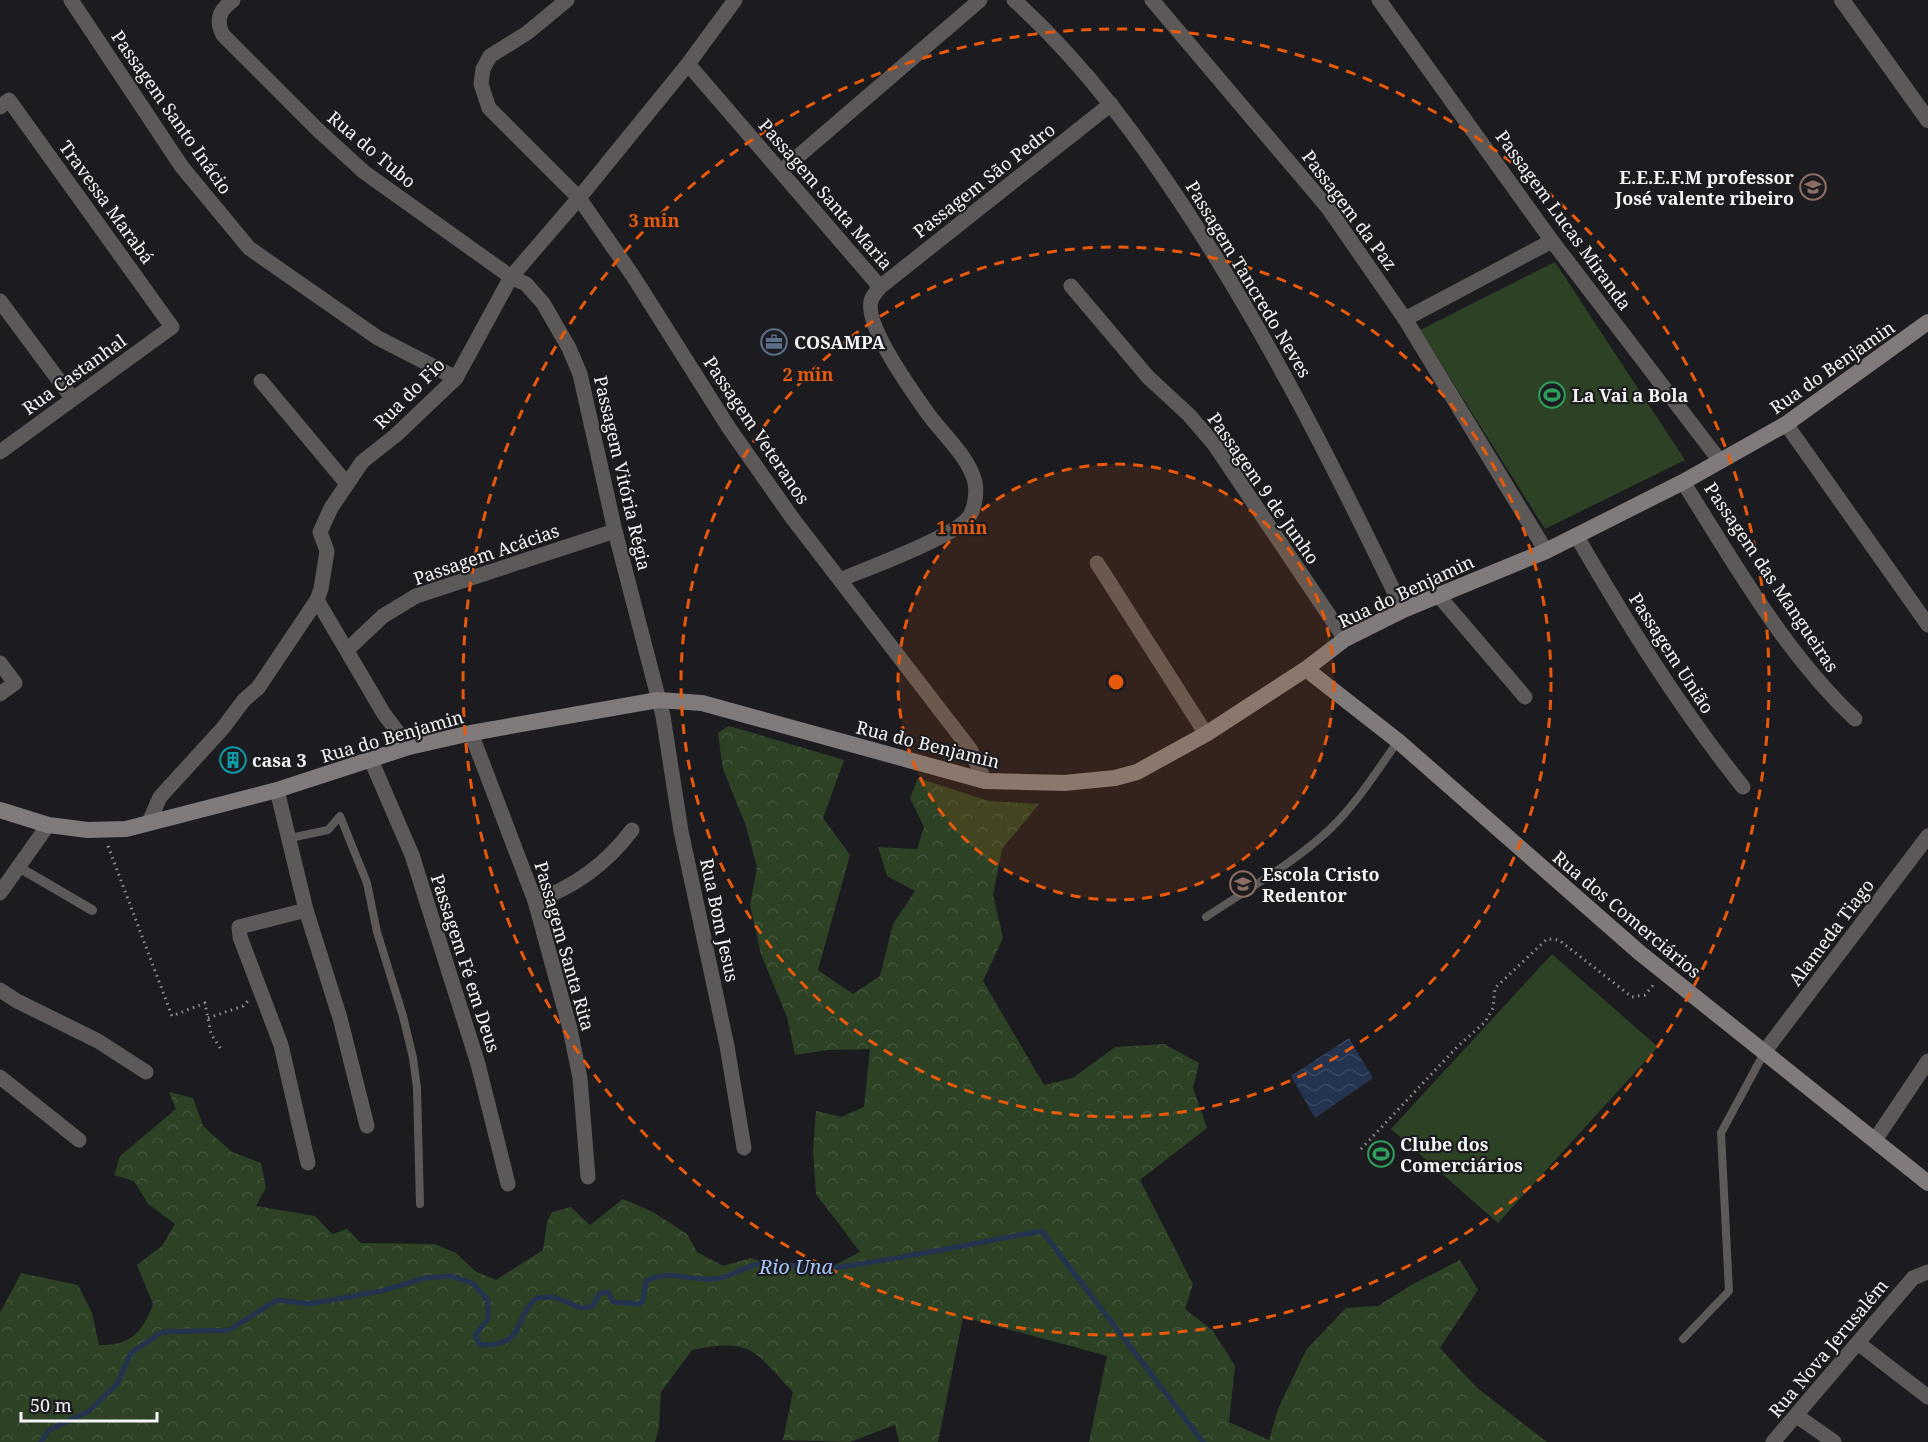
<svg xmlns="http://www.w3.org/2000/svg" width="1928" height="1442" font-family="'Noto Serif',serif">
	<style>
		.forest { fill: url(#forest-crowns) }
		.pitch { fill: #2d4124 }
		.water { fill: url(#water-waves) }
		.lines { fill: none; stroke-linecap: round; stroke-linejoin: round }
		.stream { stroke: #233350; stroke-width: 5 }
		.path { stroke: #909094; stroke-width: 3; stroke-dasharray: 1.5 4.5; stroke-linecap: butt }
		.service { stroke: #5c5958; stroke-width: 8 }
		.pedestrian { stroke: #5c5958; stroke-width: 10 }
		.minor { stroke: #5c5958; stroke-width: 15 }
		.tertiary { stroke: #5c5958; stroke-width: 16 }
		.secondary { stroke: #807b7a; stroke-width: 16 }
		.ring { fill: none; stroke: #e8590c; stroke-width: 3; stroke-dasharray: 10 8 }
		.labels { text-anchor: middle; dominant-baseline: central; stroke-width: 4.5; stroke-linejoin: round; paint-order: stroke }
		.street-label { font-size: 18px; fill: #f4f4f7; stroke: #1c1c20 }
		.poi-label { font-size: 18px; font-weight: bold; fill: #f4f4f7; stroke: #1c1c20; text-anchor: start }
		.water-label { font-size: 20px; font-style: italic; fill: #a4c4fc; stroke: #1c1c20 }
		.centre { fill: #e8590c; stroke: #1c1c20; stroke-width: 3 }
		.ring-label { font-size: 18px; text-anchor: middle; font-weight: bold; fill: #e8590c; stroke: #1c1c20; stroke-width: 4.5; stroke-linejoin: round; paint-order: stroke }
	</style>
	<defs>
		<pattern id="forest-crowns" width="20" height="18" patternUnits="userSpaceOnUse" patternTransform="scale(1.5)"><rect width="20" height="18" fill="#2d4124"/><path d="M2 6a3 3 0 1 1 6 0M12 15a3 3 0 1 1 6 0" fill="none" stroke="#42543a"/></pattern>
		<pattern id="water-waves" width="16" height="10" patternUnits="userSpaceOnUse" patternTransform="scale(1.5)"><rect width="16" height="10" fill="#233350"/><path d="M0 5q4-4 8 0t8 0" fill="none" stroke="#394761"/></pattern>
	</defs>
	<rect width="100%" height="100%" fill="#1c1c20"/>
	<path class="forest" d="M729 726 844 760 823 818 850 855 818 970 853 994 880 976 893 924 915 891 887 876 878 847 917 849 924 827 910 798 918 778 989 801 1039 804 1002 849 993 895 1003 938 983 981 1044 1085 1073 1078 1115 1047 1164 1044 1199 1063 1193 1088 1207 1128 1140 1180 1193 1284 1185 1309 1213 1331 1235 1366 1229 1422 1269 1440 1278 1409 1306 1350 1346 1308 1378 1306 1413 1284 1460 1260 1478 1290 1440 1348 1476 1387 1547 1442H1089L1107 1356 963 1317 938 1442H899L895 1425 850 1442 783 1440 793 1392C753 1350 753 1338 692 1350L661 1392 659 1428 655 1442H0V1313L21 1273 78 1285 92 1313 99 1345C130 1346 143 1332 153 1304L137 1265 162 1246 175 1224 148 1204 134 1181 114 1175 120 1156 176 1109 169 1092 193 1098 203 1126 232 1152 261 1163 266 1188 256 1206 315 1216 332 1234 347 1229 361 1243 434 1244 456 1253 475 1271 496 1280 543 1250 547 1222 552 1212 571 1207 590 1225 623 1199 653 1212 687 1234 697 1252 723 1266 751 1258 765 1263 829 1268 860 1252 816 1194 813 1150 816 1111 841 1117 864 1107 870 1049 828 1050 795 1055 787 1017 761 954 750 905 757 867 746 826 723 769 718 733Z"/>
	<g class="pitch">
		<polygon points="1555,262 1685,460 1545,529 1420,330"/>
		<polygon points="1552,954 1658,1047 1498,1223 1391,1129"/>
	</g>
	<polygon class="water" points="1349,1038 1373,1078 1315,1118 1291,1076"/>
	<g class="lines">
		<path class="stream" d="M41 1442 49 1430 89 1411 117 1384 131 1353 162 1332 229 1330 277 1300 309 1304 381 1291 425 1278 451 1276 472 1283 488 1300V1319L475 1335 480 1345C527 1345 510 1324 536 1298L554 1297 581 1308 592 1307 600 1293 608 1292 613 1302 639 1304 643 1301 646 1281C670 1269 690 1281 713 1279 732 1278 745 1265 764 1263 786 1262 810 1271 832 1268 902 1259 973 1243 1042 1231L1203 1442"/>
		<g class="path">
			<polyline points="108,846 172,1016 205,1003 211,1034 221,1049"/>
			<polyline points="208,1018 243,1006 248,1001"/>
			<polyline points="1361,1149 1457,1047 1485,1022 1493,1008 1495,988 1547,939 1559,940 1632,997 1645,995 1654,984"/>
		</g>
		<g class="service">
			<polyline points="290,838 328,830 340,816 367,883 377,932 403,1016 413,1058 417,1088 420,1204"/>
			<path d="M1206 917C1248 889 1294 863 1330 829 1357 803 1377 771 1398 741"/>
			<polyline points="1683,1339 1729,1291 1721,1133 1764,1053"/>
		</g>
		<polyline class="pedestrian" points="20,868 92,910"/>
		<g class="minor">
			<polyline points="71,0 182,167 249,248 378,338 456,378"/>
			<path d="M233 0C220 10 215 19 223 35L318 130 364 172 511 277 526 284 543 303 569 348 580 374 615 531 663 716 681 831 727 1046 744 1148"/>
			<polyline points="567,0 527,33 490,56 483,69 481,84 489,108 579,198 633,276 729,428 793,519 970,749 985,781"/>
			<path d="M1014 0C1086 65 1144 145 1196 226 1275 349 1340 479 1403 610"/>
			<polyline points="1152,0 1328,208 1405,319 1546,551"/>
			<polyline points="1379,0 1552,241 1720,461"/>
			<polyline points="688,64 880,287"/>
			<polyline points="0,107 9,100 172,327 0,452"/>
			<polyline points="781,171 980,0"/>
			<polyline points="1071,286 1148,377 1189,415 1214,444 1345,639"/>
			<polyline points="0,301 72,398"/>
			<polyline points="1405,319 1552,241"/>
			<polyline points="261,381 347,484"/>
			<polyline points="1786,424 1928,625"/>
			<path d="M1683 482C1735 564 1784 652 1855 719"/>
			<path d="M1576 535C1627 623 1679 707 1743 787"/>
			<polyline points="1097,563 1206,734"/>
			<path d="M842 579C866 569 956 536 969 517 975 508 977 493 975 482 968 455 941 433 926 411 912 391 861 321 872 298 874 294 878 290 880 287L1111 104"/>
			<polyline points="1438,595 1525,697"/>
			<polyline points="317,600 384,714 409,747"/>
			<polyline points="348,649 383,616 416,596 615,531"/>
			<polyline points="0,663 15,683 0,694"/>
			<polyline points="471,733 535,901 570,1029 580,1078 588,1177"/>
			<polyline points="371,760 412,855 478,1064 508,1184"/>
			<polyline points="277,790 306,910 340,1018 367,1126"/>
			<polyline points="149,822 160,797 223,728 244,700 258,688 317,600 321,589 327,551 320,532 331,508 362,462 396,435 456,378 511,277 579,198 688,64 735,0"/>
			<polyline points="0,893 48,825"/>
			<path d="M535 901C575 887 607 863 632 830"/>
			<polyline points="306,910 239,927 240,937 281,1045 308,1163"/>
			<polyline points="0,990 17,1001 98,1041 146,1072"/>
			<polyline points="1765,1051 1928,836"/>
			<polyline points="0,1077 79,1140"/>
			<polyline points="1875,1140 1928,1061"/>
			<polyline points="1858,1343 1928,1397"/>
			<polyline points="1797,1416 1834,1442"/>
			<polyline points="1773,1442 1913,1278 1928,1272"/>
		</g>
		<polyline class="tertiary" points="1842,0 1928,120"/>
		<g class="secondary">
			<polyline points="1306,669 1398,741 1640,953 1928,1183"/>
			<polyline points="0,810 48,825 88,830 126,829 277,790 409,747 471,733 658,700 702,703 985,781 1064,783 1115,778 1137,772 1206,734 1306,669 1345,639 1403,610 1546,551 1683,482 1786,424 1928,322"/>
		</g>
	</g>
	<circle cx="1116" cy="682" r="218" fill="#e8590c" fill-opacity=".12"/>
	<g class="ring">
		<circle cx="1116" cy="682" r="218"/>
		<circle cx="1116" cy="682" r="435"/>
		<circle cx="1116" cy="682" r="653"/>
	</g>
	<defs>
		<g id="school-ring" transform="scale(1.35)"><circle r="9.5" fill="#1c1c20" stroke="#8d6e63" stroke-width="1.5"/><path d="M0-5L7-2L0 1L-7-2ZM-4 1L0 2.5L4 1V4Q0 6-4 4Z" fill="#8d6e63"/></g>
		<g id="office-ring" transform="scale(1.35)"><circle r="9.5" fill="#1c1c20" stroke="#5c6f8a" stroke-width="1.5"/><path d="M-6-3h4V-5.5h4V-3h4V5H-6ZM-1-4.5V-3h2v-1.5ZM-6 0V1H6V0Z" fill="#5c6f8a"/></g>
		<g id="stadium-ring" transform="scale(1.35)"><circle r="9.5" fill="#1c1c20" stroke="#2e9e5b" stroke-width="1.5"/><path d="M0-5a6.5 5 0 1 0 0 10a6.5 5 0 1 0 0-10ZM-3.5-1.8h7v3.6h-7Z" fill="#2e9e5b"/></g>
		<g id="building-ring" transform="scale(1.35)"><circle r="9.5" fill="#1c1c20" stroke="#0f9aa8" stroke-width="1.5"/><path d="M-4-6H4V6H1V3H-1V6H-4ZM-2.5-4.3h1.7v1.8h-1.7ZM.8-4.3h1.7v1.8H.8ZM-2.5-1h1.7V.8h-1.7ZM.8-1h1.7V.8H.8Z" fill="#0f9aa8"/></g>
	</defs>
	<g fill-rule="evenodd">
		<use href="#school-ring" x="1813" y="187"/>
		<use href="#office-ring" x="774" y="342"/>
		<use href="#stadium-ring" x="1552" y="395"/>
		<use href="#building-ring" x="233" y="760"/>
		<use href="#school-ring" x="1243" y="884"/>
		<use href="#stadium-ring" x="1381" y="1154"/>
	</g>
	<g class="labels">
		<g class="street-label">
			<text transform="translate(172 112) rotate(55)">Passagem Santo Inácio</text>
			<text transform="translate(372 149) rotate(40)">Rua do Tubo</text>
			<text transform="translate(984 180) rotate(-38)">Passagem São Pedro</text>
			<text transform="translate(826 194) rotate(49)">Passagem Santa Maria</text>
			<text transform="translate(107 202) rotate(54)">Travessa Marabá</text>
			<text transform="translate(1350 210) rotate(53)">Passagem da Paz</text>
			<text transform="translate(1564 220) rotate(54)">Passagem Lucas Miranda</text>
			<text transform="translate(1249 279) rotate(59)">Passagem Tancredo Neves</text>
			<text transform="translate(1832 367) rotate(-35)">Rua do Benjamin</text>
			<text transform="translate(74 374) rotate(-36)">Rua Castanhal</text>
			<text transform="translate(409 393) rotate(-45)">Rua do Fio</text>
			<text transform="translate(757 430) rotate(56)">Passagem Veteranos</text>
			<text transform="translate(623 473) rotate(77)">Passagem Vitória Régia</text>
			<text transform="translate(1264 488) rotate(55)">Passagem 9 de Junho</text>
			<text transform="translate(486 554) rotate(-19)">Passagem Acácias</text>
			<text transform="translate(1772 577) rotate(56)">Passagem das Mangueiras</text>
			<text transform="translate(1406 591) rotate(-25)">Rua do Benjamin</text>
			<text transform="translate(1672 653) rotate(57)">Passagem União</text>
			<text transform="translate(392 736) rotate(-16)">Rua do Benjamin</text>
			<text transform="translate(928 744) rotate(14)">Rua do Benjamin</text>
			<text transform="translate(1627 914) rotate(40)">Rua dos Comerciários</text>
			<text transform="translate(720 920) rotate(78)">Rua Bom Jesus</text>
			<text transform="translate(1831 932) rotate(-53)">Alameda Tiago</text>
			<text transform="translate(565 946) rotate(74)">Passagem Santa Rita</text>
			<text transform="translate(466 963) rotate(72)">Passagem Fé em Deus</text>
			<text transform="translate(1828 1348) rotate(-50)">Rua Nova Jerusalém</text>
		</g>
		<g class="poi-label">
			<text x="1794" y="177" text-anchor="end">E.E.E.F.M professor<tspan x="1794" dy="21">José valente ribeiro</tspan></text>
			<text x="794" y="342">COSAMPA</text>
			<text x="1572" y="395">La Vai a Bola</text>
			<text x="252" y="760">casa 3</text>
			<text x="1262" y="874">Escola Cristo<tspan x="1262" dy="21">Redentor</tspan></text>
			<text x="1400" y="1144">Clube dos<tspan x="1400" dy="21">Comerciários</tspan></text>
		</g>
		<g class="water-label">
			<text x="796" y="1266">Rio Una</text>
		</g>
	</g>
	<circle cx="1116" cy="682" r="9" class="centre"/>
	<g class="ring-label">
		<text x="654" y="227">3 min</text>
		<text x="808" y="381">2 min</text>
		<text x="962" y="534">1 min</text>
	</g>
	<path d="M21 1412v9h136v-9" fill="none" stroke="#f4f4f7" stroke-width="3"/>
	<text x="30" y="1412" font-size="18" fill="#f4f4f7" stroke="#1c1c20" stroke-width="4.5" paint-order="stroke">50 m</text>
</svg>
